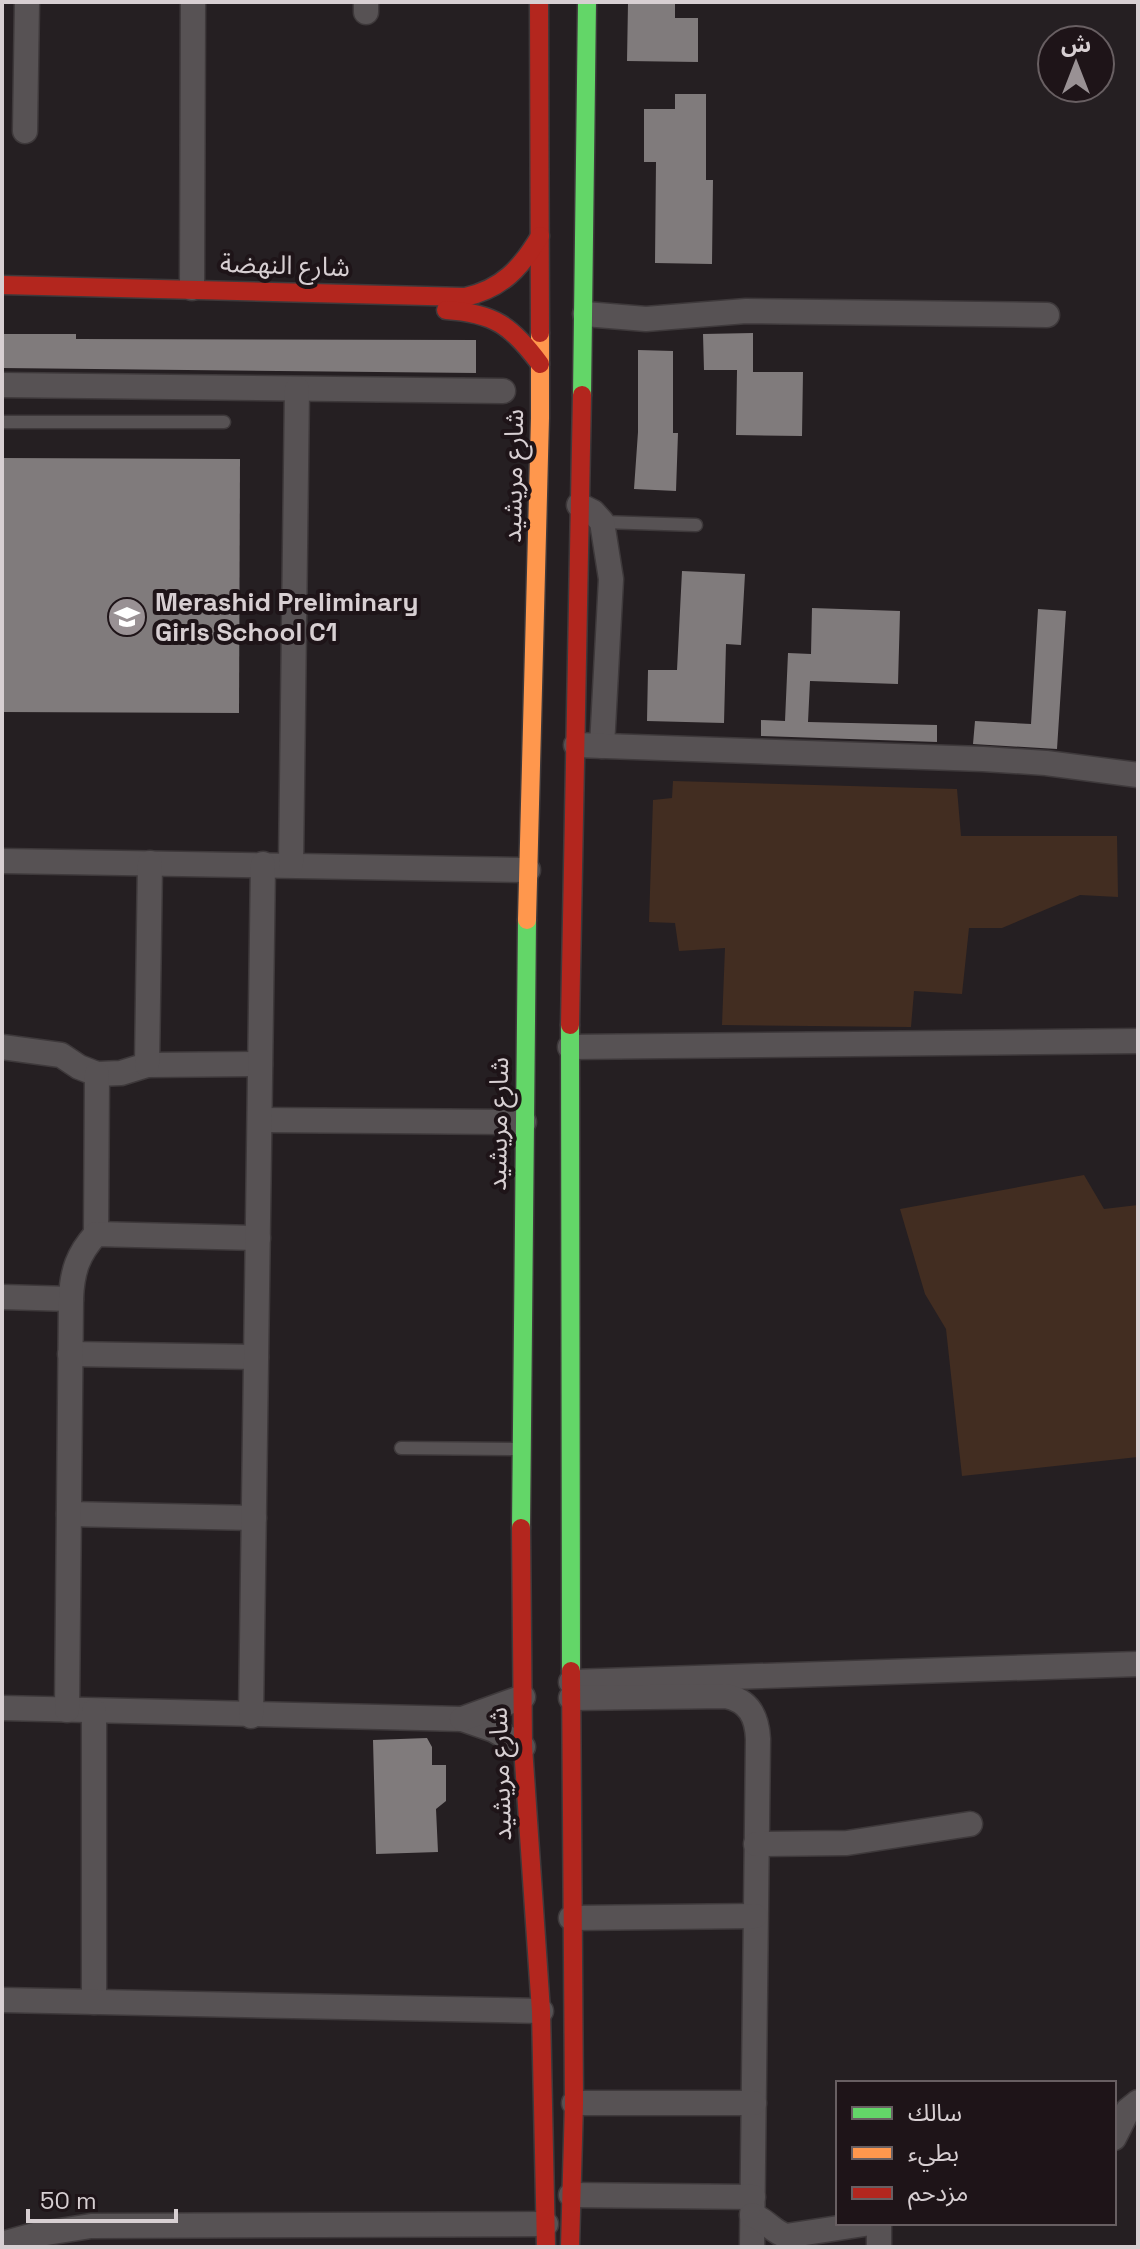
<svg xmlns="http://www.w3.org/2000/svg" width="1140" height="2249" font-family="'Space Grotesk','Noto Sans Arabic',sans-serif">
	<style>
		.green { fill: #422d21 }
		.building { fill: #807b7c }
		.lines { fill: none; stroke-linecap: round; stroke-linejoin: round }
		.lane-casing { stroke: #3e393b; stroke-width: 15 }
		.street-casing { stroke: #3e393b; stroke-width: 27 }
		.fast-casing { stroke: #3e393b; stroke-width: 21 }
		.slow-casing { stroke: #3e393b; stroke-width: 21 }
		.jam-casing { stroke: #3e393b; stroke-width: 21 }
		.lane { stroke: #575254; stroke-width: 12 }
		.street { stroke: #575254; stroke-width: 24 }
		.fast { stroke: #63d668; stroke-width: 18 }
		.slow { stroke: #ff974d; stroke-width: 18 }
		.jam { stroke: #b3261e; stroke-width: 18 }
		.labels { text-anchor: middle; dominant-baseline: central; stroke-width: 8; stroke-linejoin: round; paint-order: stroke }
		.street-label { font-size: 26px; fill: #d7cfd2; stroke: #1e1418 }
		.poi-label { font-size: 26px; font-weight: bold; fill: #d7cfd2; stroke: #1e1418; text-anchor: start }
	</style>
	<rect width="100%" height="100%" fill="#251f22"/>
	<g class="green">
		<polygon points="673,781 957,789 961,836 1117,836 1118,897 1080,895 1002,928 969,928 962,994 914,991 911,1027 722,1025 725,948 679,951 675,923 649,922 653,800 672,798"/>
		<polygon points="1084,1175 1104,1209 1138,1205 1138,1457 962,1476 946,1329 925,1294 900,1209"/>
	</g>
	<g class="building">
		<polygon points="628,3 675,4 675,18 698,18 698,62 627,61"/>
		<polygon points="675,94 706,94 706,180 713,180 712,264 655,263 656,162 644,162 644,109 675,109"/>
		<polygon points="753,333 753,372 803,372 802,436 736,435 737,370 704,370 703,334"/>
		<polygon points="2,334 76,334 76,339 476,340 476,373 2,368"/>
		<polygon points="638,350 673,351 673,433 678,433 676,491 634,489 638,432"/>
		<polygon points="2,458 240,459 239,713 2,712"/>
		<polygon points="682,571 745,574 741,645 726,644 724,723 647,721 648,670 677,670"/>
		<polygon points="812,608 900,611 898,684 810,681 808,722 937,725 937,742 761,736 761,720 785,721 788,653 811,654"/>
		<polygon points="1038,609 1066,611 1057,749 973,744 975,721 1031,724"/>
		<polygon points="427,1738 432,1747 432,1765 446,1765 446,1801 436,1809 438,1852 376,1854 373,1740"/>
	</g>
	<g class="lines">
		<g class="lane-casing">
			<g id="lane">
				<polyline points="2,422 224,422"/>
				<polyline points="602,522 696,525"/>
				<polyline points="401,1448 516,1449"/>
			</g>
		</g>
		<g class="street-casing">
			<g id="street">
				<polyline points="366,12 366,2"/>
				<polyline points="25,131 27,2"/>
				<polyline points="192,288 193,2"/>
				<polyline points="585,314 646,319 746,311 1047,315"/>
				<polyline points="2,385 503,391"/>
				<polyline points="579,505 593,512 602,522 611,579 602,746"/>
				<polyline points="576,745 983,759 1046,763 1138,775"/>
				<polyline points="2,861 528,870"/>
				<polyline points="291,864 297,389"/>
				<polyline points="2,1047 61,1055 79,1067 97,1074 121,1073 147,1065 260,1064"/>
				<polyline points="570,1047 1138,1041"/>
				<polyline points="147,1065 150,863"/>
				<polyline points="260,1120 524,1122"/>
				<polyline points="96,1234 97,1074"/>
				<polyline points="2,1297 71,1299"/>
				<polyline points="70,1354 256,1357"/>
				<polyline points="69,1514 254,1518"/>
				<polyline points="571,1682 1138,1664"/>
				<path d="M571 1698 726 1696C749 1701 757 1716 758 1739L752 2247"/>
				<polyline points="2,1708 462,1719 494,1730 523,1747"/>
				<path d="M67 1710 71 1299C72 1271 78 1254 96 1234L258 1238"/>
				<polyline points="94,1711 94,2002"/>
				<polyline points="251,1716 263,864"/>
				<polyline points="462,1719 523,1697"/>
				<polyline points="756,1844 847,1843 970,1824"/>
				<polyline points="571,1918 755,1916"/>
				<polyline points="2,2000 541,2011"/>
				<polyline points="574,2103 754,2103"/>
				<polyline points="1114,2138 1128,2110 1138,2102"/>
				<polyline points="571,2195 753,2197"/>
				<path d="M752 2215C766 2220 773 2232 786 2236L871 2223"/>
				<polyline points="2,2244 34,2235 91,2226 546,2224"/>
				<polyline points="879,2247 879,2223"/>
			</g>
		</g>
		<g class="fast-casing">
			<g id="fast">
				<polyline points="582,395 587,2"/>
				<polyline points="570,1025 571,1671"/>
				<polyline points="521,1528 527,920"/>
			</g>
		</g>
		<g class="slow-casing">
			<polyline id="slow" points="527,920 540,418 540,333"/>
		</g>
		<g class="jam-casing">
			<g id="jam">
				<polyline points="539,2 540,333"/>
				<path d="M2 285 465 297C502 289 521 268 540 236"/>
				<path d="M446 310C494 313 512 326 540 364"/>
				<polyline points="570,1025 582,395"/>
				<polyline points="521,1528 523,1747 541,2011 546,2247"/>
				<polyline points="570,2247 574,2103 571,1671"/>
			</g>
		</g>
		<use href="#lane" class="lane"/>
		<use href="#street" class="street"/>
		<use href="#fast" class="fast"/>
		<use href="#slow" class="slow"/>
		<use href="#jam" class="jam"/>
	</g>
	<defs>
		<g id="school-disc" transform="scale(2)"><circle r="9.5" fill="#999194" stroke="#1e1418"/><path d="M0-5L7-2L0 1L-7-2ZM-4 1L0 2.5L4 1V4Q0 6-4 4Z" fill="#fff"/></g>
	</defs>
	<g fill-rule="evenodd">
		<use href="#school-disc" x="127" y="617"/>
	</g>
	<g class="labels">
		<g class="street-label">
			<text transform="translate(285 265) rotate(2)">شارع النهضة</text>
			<text transform="translate(513 476) rotate(-89)">شارع مريشيد</text>
			<text transform="translate(498 1124) rotate(-89)">شارع مريشيد</text>
			<text transform="translate(500 1774) rotate(-92)">شارع مريشيد</text>
		</g>
		<g class="poi-label">
			<text x="155" y="602">Merashid Preliminary<tspan x="155" dy="30">Girls School C1</tspan></text>
		</g>
	</g>
	<rect width="1140" height="2249" fill="none" stroke="#d7cfd2" stroke-width="8"/>
	<rect x="836" y="2081" width="280" height="144" fill="#1e1418" stroke="#685f62" stroke-width="2"/>
	<rect x="852" y="2107" width="40" height="12" fill="#63d668" stroke="#685f62" stroke-width="2"/>
	<text x="908" y="2121" font-size="24" fill="#d7cfd2">سالك</text>
	<rect x="852" y="2147" width="40" height="12" fill="#ff974d" stroke="#685f62" stroke-width="2"/>
	<text x="908" y="2161" font-size="24" fill="#d7cfd2">بطيء</text>
	<rect x="852" y="2187" width="40" height="12" fill="#b3261e" stroke="#685f62" stroke-width="2"/>
	<text x="908" y="2201" font-size="24" fill="#d7cfd2">مزدحم</text>
	<g transform="translate(1076 64)"><circle r="38" fill="#1e1418" stroke="#685f62" stroke-width="2"/>
	<path d="M0-6L14 30L0 20L-14 30Z" fill="#999194"/>
	<text y="-12" font-size="22" font-weight="bold" text-anchor="middle" fill="#d7cfd2">ش</text>
	</g>
	<path d="M28 2209v12h148v-12" fill="none" stroke="#d7cfd2" stroke-width="4"/>
	<text x="40" y="2209" font-size="24" fill="#d7cfd2" stroke="#1e1418" stroke-width="6" paint-order="stroke">50 m</text>
</svg>
